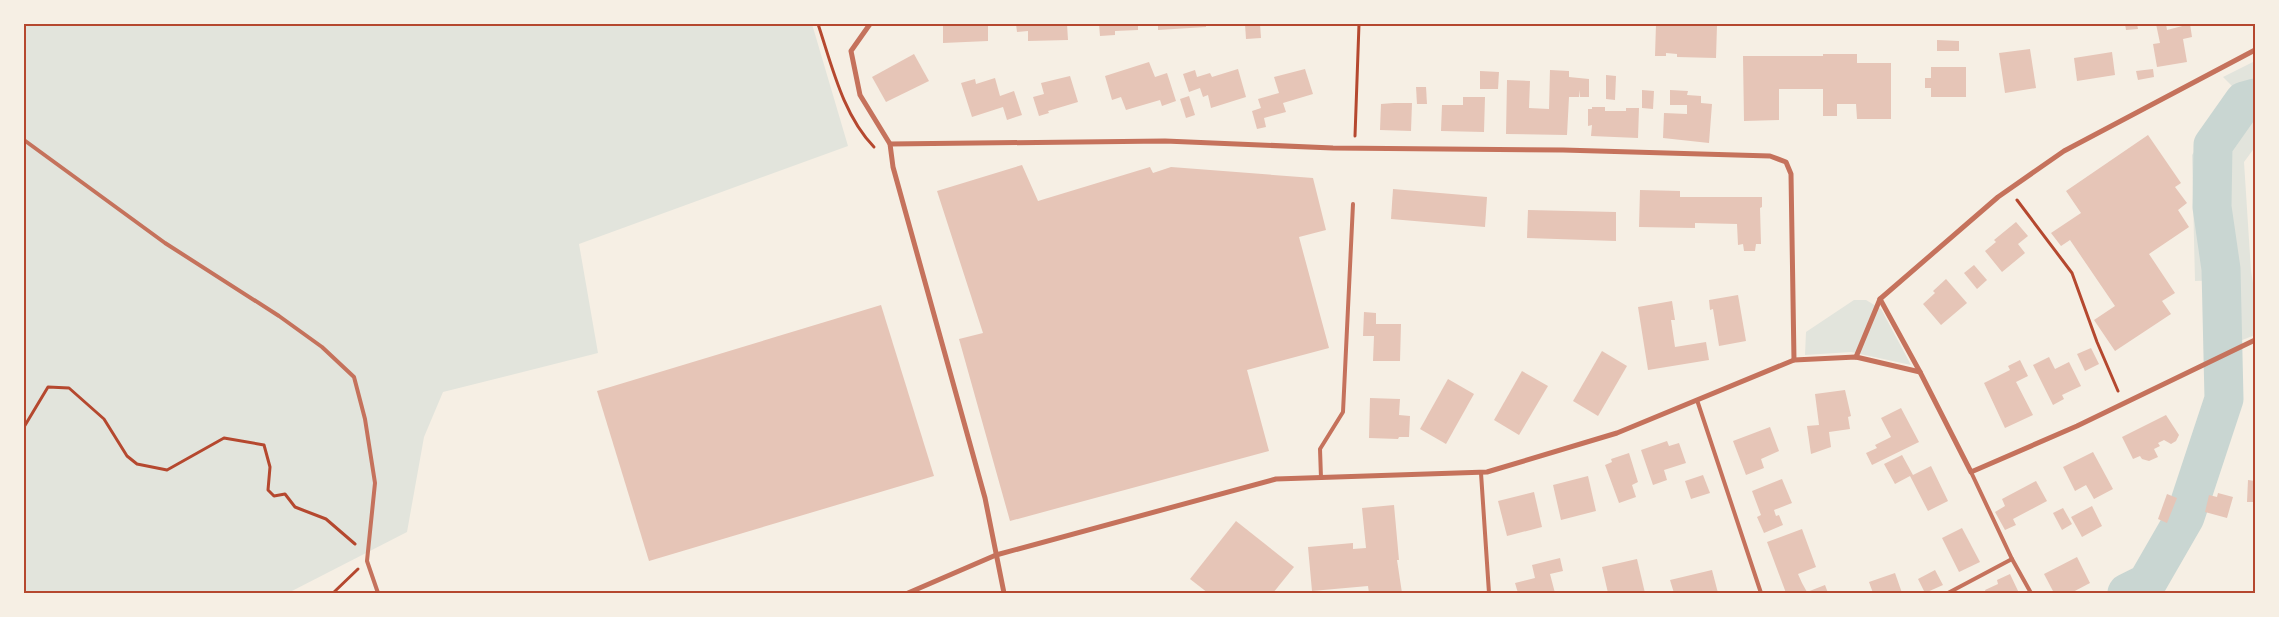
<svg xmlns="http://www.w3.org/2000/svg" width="2279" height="617" font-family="'Public Sans',sans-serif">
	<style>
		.green { fill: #e2e4dc }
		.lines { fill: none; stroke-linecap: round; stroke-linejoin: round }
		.river { stroke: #c9d6d2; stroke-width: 39 }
		.building { fill: #e6c5b7 }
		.path { stroke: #b5482f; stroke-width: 3 }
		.service { stroke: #c5725c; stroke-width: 4 }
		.minor { stroke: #c5725c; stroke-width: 5 }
		.neatline { fill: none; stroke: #b5482f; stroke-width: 2 }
	</style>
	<rect width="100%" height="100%" fill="#f6efe4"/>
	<g class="green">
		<polygon points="24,24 812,24 848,146 579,244 598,353 443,392 424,437 407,532 288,593 24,593"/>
		<polygon points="2255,61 2255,92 2241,95 2223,77"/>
		<polygon points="2233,103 2255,105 2255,147 2244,162 2251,271 2255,295 2255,335 2227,346 2226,280 2195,281 2192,155 2207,132"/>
		<polygon points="1854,300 1866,300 1881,309 1911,365 1851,352 1805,355 1806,332"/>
	</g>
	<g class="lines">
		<polyline class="river" points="2127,593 2147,583 2185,517 2224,399 2221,269 2212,207 2213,145 2244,101 2255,98"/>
	</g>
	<g class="building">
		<polygon points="943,24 988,24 988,41 943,43"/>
		<polygon points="1016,24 1067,24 1068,40 1028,41 1028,31 1017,32"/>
		<polygon points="1099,24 1138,24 1138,30 1115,31 1115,35 1100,36"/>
		<polygon points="1158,24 1206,24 1206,27 1158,30"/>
		<polygon points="1245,24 1260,24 1261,38 1246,39"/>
		<polygon points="1656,24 1717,25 1716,58 1677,57 1677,54 1666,53 1666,56 1655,56"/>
		<polygon points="2125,24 2137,24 2138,29 2126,30"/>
		<polygon points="2156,24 2166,24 2167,30 2190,24 2192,37 2183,39 2187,62 2157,67 2153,44 2160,43"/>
		<polygon points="1937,40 1959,41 1959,51 1937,51"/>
		<polygon points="2030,49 2036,88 2005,93 1999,53"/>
		<polygon points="2112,52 2115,75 2077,81 2074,58"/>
		<polygon points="914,54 929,81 886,102 872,77"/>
		<polygon points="1823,54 1857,54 1857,63 1891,63 1891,119 1857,119 1856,104 1837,104 1837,116 1823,116 1823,89 1779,89 1779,120 1744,121 1743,56 1823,56"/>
		<polygon points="1149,62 1155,77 1167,73 1176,101 1162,106 1160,100 1126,110 1121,97 1112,100 1105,76"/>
		<polygon points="1931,67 1966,67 1966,97 1931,97 1931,88 1925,88 1925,78 1931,78"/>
		<polygon points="1238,69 1246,97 1211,108 1208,95 1203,97 1200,88 1189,92 1183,74 1195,70 1197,77 1210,73 1212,77"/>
		<polygon points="1305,69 1313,94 1283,103 1286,112 1264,118 1266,127 1257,129 1252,111 1261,108 1258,99 1279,93 1274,77"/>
		<polygon points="2153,69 2154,77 2138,80 2136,71"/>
		<polygon points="1550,70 1569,71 1569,77 1589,79 1589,97 1580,97 1579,90 1579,97 1569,97 1567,135 1506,134 1507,80 1530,81 1529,108 1549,109"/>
		<polygon points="1480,71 1499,72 1498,89 1480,89"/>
		<polygon points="1606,75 1616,76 1615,100 1606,99"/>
		<polygon points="1070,76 1078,102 1048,111 1049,113 1039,116 1033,97 1044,94 1041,83"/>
		<polygon points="995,78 1000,96 1014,91 1022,115 1007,120 1003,107 972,117 961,83 975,79 976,84"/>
		<polygon points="1416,87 1426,87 1427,104 1417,104"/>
		<polygon points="1642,90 1654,91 1653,109 1642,108"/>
		<polygon points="1670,90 1688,91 1687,95 1701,96 1701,103 1712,104 1709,143 1663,138 1664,113 1687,114 1687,105 1670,105"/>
		<polygon points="1189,96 1195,115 1186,118 1180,99"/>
		<polygon points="1463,97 1485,97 1484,132 1441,131 1442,105 1463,105"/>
		<polygon points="1394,103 1412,103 1411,131 1380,130 1381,104"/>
		<polygon points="1592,107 1605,107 1605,111 1626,111 1626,108 1639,108 1638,138 1591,136 1592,125 1588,126 1588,109 1592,109"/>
		<polygon points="2148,135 2181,183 2175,187 2187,203 2178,210 2189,227 2149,254 2175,293 2162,301 2171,314 2115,351 2094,320 2115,306 2070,240 2061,246 2051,233 2081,213 2066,191"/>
		<polygon points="1022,165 1038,201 1150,167 1153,173 1171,167 1313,178 1326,230 1299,237 1329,348 1247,370 1269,451 1010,521 959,339 983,333 937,191"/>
		<polygon points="1393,189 1487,197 1485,227 1391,219"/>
		<polygon points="1640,190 1680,191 1680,197 1762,197 1762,207 1760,208 1761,244 1756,244 1755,251 1744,251 1743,244 1738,245 1737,224 1695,223 1695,228 1639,227"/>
		<polygon points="1528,210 1616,212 1616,241 1527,238"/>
		<polygon points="2016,222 2028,236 2018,244 2025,253 2002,272 1985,251 1996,242 1994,240"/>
		<polygon points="1974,265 1987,280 1977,289 1964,273"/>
		<polygon points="1946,279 1967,303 1941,325 1923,304 1935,293 1933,291"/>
		<polygon points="1738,295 1746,341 1719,346 1713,309 1710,310 1709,300"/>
		<polygon points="1672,301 1675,320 1671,320 1675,347 1706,342 1709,360 1648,370 1638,307"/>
		<polygon points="881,305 934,476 649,561 597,391"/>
		<polygon points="1364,312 1376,313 1376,324 1401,324 1400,361 1373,361 1374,336 1363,336"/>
		<polygon points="2091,348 2099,364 2085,371 2077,354"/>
		<polygon points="1602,351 1627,366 1598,416 1573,401"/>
		<polygon points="2049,357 2055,369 2069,362 2081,386 2062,395 2064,399 2053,405 2033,365"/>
		<polygon points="2020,360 2028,376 2016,382 2033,415 2005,428 1984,383 2010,370 2008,366"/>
		<polygon points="1522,371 1548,386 1519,435 1494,420"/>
		<polygon points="1448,379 1474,394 1446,444 1420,429"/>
		<polygon points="1845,390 1851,416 1848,417 1850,429 1829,432 1831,447 1811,454 1807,426 1819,425 1815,394"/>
		<polygon points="1370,398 1400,399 1399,415 1410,416 1409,437 1399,437 1398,439 1369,438"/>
		<polygon points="1901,408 1919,442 1872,465 1866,453 1877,448 1875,445 1891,437 1881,418"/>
		<polygon points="2166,415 2179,435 2176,441 2171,444 2164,440 2158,443 2160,446 2154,449 2158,457 2149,461 2142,459 2140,456 2133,459 2122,437"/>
		<polygon points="1770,427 1779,451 1761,459 1764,468 1746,475 1733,441"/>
		<polygon points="1667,441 1669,446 1679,443 1686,463 1664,470 1667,480 1653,485 1641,450"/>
		<polygon points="2093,452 2113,489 2094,499 2086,485 2075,491 2063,467"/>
		<polygon points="1629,453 1638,482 1632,485 1636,497 1619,503 1605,465 1612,462 1611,459"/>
		<polygon points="1902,455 1913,475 1931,466 1948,501 1928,511 1910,476 1895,484 1884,464"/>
		<polygon points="1703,475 1710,493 1691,499 1685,481"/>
		<polygon points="1588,476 1596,511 1561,520 1553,485"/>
		<polygon points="1782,479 1792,503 1774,510 1776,516 1779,515 1783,525 1764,533 1757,517 1761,515 1752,491"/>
		<polygon points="2248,480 2255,481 2255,502 2247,502"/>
		<polygon points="2036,481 2047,501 2013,519 2016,525 2005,530 1995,512 2005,506 2002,499"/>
		<polygon points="1534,492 1542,527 1507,536 1498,501"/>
		<polygon points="2218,493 2233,497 2227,518 2205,512 2209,495 2217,497"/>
		<polygon points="2167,494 2177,498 2167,523 2158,519"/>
		<polygon points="1394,505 1399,560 1397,560 1402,593 1369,593 1368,586 1312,591 1308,547 1353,543 1353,549 1366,548 1362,508"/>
		<polygon points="2092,506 2102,526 2082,537 2071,517"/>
		<polygon points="2063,508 2072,524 2062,530 2053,513"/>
		<polygon points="1236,521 1294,567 1273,593 1208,593 1190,579"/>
		<polygon points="1962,528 1980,562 1959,572 1942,538"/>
		<polygon points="1802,529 1816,567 1798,574 1802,583 1807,592 1825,585 1828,593 1786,593 1767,542"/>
		<polygon points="2077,557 2090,583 2071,593 2054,593 2044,574"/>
		<polygon points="1560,558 1563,571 1550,574 1555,593 1518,593 1515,583 1535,578 1532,565"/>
		<polygon points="1637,559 1645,593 1608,593 1602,567"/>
		<polygon points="1712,570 1718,593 1684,593 1684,591 1674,593 1670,580"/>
		<polygon points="1935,570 1943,585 1925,593 1918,579"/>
		<polygon points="1895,573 1902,593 1873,593 1869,582"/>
		<polygon points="2010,574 2019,593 1986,593 1985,590 1998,584 1997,580"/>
	</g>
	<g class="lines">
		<g class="path">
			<path d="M818 24C832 66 843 115 874 147"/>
			<polyline points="1355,136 1359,24"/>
			<polyline points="2017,200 2072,273 2097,342 2118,391"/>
			<polyline points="24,427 48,387 69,388 104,419 127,456 137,464 167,470 224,438 264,445 270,467 268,490 274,496 285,494 295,507 326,519 355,544"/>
			<polyline points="333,593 358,569"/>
		</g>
		<g class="service">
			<polyline points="24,140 165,243 279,316 322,347 354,377 365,419 375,483 367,561 378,593"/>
			<polyline points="1697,400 1761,593"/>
			<polyline points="1971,472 2012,559 2031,593"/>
			<polyline points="1481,473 1489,593"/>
			<polyline points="1321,478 1320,449 1343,412 1353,204"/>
			<polyline points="1948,593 2012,559"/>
		</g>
		<g class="minor">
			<polyline points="870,24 851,51 860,95 890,144 893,167 985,498 1004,593"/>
			<polyline points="890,144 1165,141 1333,148 1563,150 1770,156 1786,162 1791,174 1794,360"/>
			<polyline points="1880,299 1920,372"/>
			<polyline points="1856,357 1880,299 1998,197 2064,151 2255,50"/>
			<polyline points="908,593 996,555 1276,479 1487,472 1617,433 1794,360 1856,357 1920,372 1971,472 2077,426 2255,340"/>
		</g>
	</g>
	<rect width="2279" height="617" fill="none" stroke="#f6efe4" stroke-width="50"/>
	<rect x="25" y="25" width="2229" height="567" class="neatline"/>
</svg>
